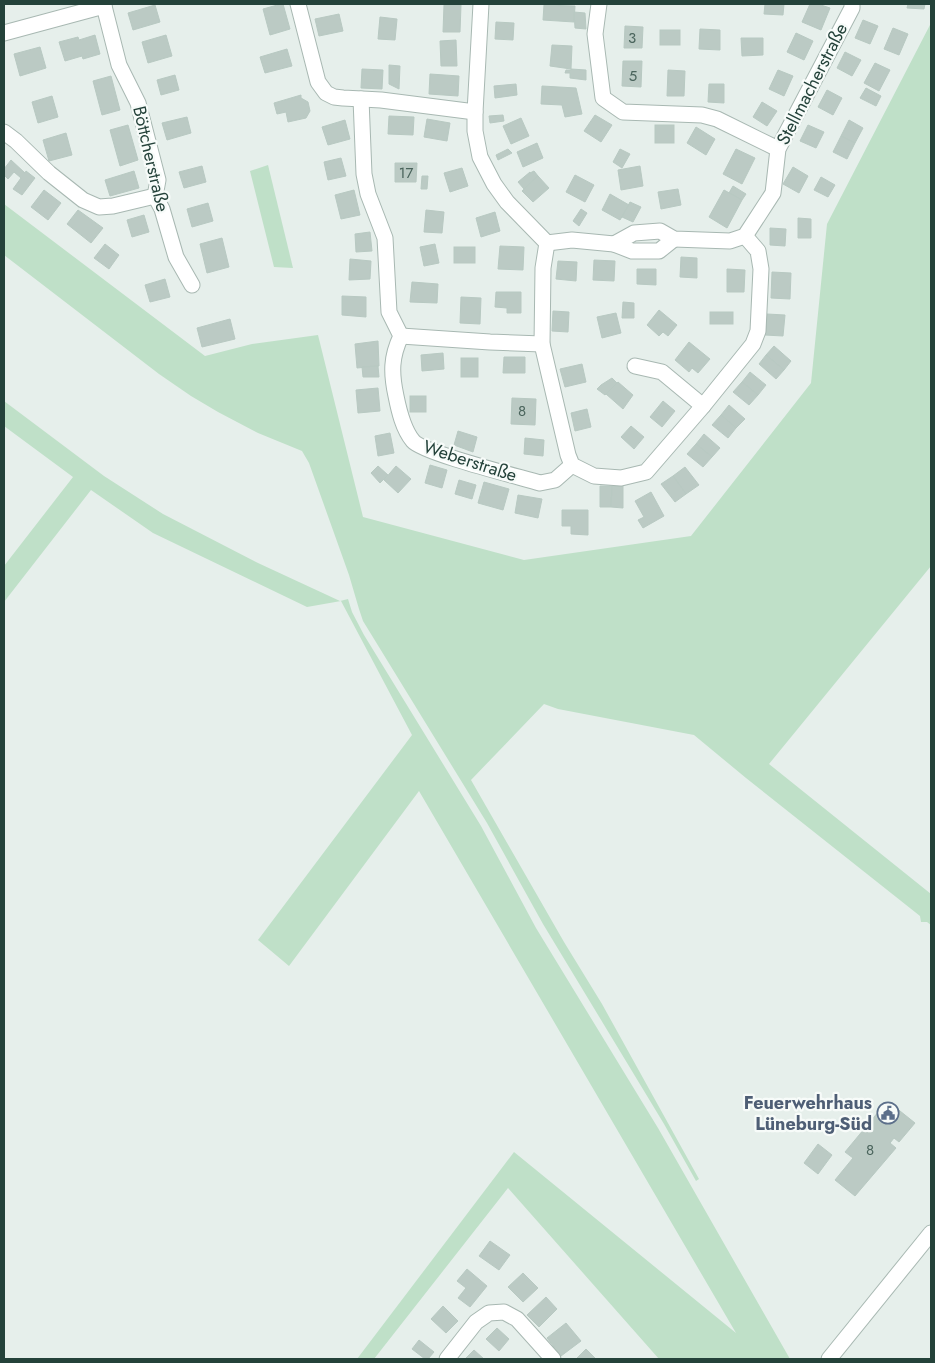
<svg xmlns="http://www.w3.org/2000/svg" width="935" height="1363" font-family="Jost,sans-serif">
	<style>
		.green { fill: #bfe0c8 }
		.building { fill: #bbcac4; stroke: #b8c9c2 }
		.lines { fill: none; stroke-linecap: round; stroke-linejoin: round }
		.minor-casing { stroke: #a8b8b2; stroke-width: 17 }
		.minor { stroke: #fff; stroke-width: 15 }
		.labels { text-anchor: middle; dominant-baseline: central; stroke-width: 4.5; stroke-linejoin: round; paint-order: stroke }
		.number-label { font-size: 15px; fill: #4a645c }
		.street-label { font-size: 18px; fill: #24423a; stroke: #f7fbf9 }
		.service-label { font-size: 18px; font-weight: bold; fill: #4e5e75; stroke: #f7fbf9; text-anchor: end }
	</style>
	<rect width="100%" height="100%" fill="#e6efeb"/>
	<g class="green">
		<polygon points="931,23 931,566 769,764 931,894 931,925 927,922 921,922 920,916 746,778 694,735 558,709 544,704 471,780 564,942 602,1004 699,1179 696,1181 664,1124 543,924 487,823 363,621 359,609 349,575 309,463 302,451 258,433 218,412 191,396 159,374 4,255 4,204 205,356 252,344 318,335 363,517 524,560 691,536 811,383 827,224"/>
		<polygon points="268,165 293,268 274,267 250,171"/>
		<polygon points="4,401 104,476 163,514 258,563 340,601 348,599 352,612 364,635 481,826 536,928 658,1128 790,1359 659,1359 508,1188 374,1359 357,1359 514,1152 736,1333 419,791 289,966 258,940 412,735 341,601 307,607 153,533 91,490 4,602 4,566 73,477 4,426"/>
	</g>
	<g class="building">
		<polygon points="281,4 283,4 290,29 270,35 263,9"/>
		<polygon points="765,4 784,4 783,15 764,14"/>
		<polygon points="810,4 818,4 830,8 821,30 802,22"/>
		<polygon points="908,4 925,4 924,9 907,8"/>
		<polygon points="155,5 160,22 133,30 128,13"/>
		<polygon points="444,5 461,5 460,32 443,32"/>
		<polygon points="544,5 575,6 574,22 543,20"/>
		<polygon points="574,12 585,13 586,29 575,28"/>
		<polygon points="339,14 343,31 319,36 315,19"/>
		<polygon points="380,17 397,19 395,40 378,39"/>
		<polygon points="863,20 878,26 870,44 855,38"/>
		<polygon points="496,22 514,23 513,40 495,39"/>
		<polygon points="625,26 643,27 642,48 624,48"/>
		<polygon points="893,28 908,34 899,55 884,49"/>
		<polygon points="700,29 720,30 720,50 699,49"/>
		<rect x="660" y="30" width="20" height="15"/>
		<polygon points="796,33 813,41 804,60 787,52"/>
		<polygon points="95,35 100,54 83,59 82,56 65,61 59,42 78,37 79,40"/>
		<polygon points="166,35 172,56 148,63 142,42"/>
		<polygon points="741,38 763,38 763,55 742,56"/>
		<polygon points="456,40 457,66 441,66 440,41"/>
		<polygon points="552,45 572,46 571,69 550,66"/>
		<polygon points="40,47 46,68 20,76 14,54"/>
		<polygon points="287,49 292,66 265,73 260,57"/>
		<polygon points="845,52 861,60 852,76 837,68"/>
		<polygon points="623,61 642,61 641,87 622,86"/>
		<polygon points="875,63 890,70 879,91 864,83"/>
		<polygon points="389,65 400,66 399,89 389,84"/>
		<polygon points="362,69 383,70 382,89 361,88"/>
		<polygon points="571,69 586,70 586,80 570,78 570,73 565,73 566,70 571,70"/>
		<polygon points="668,70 685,71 684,96 667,96"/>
		<polygon points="778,70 793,76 784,96 769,89"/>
		<polygon points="430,74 459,76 458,96 429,94"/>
		<polygon points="175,75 179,90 161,95 157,80"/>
		<polygon points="111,76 120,110 102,115 93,81"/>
		<polygon points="516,84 517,95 495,98 494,86"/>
		<polygon points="709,84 724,84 724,103 708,102"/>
		<polygon points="542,86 576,88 582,114 565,117 562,105 541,104"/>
		<polygon points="866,88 881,96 876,106 860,98"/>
		<polygon points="827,90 842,98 833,115 818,107"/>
		<polygon points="301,95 301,98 308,102 310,111 306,118 288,122 286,112 277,114 274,103"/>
		<polygon points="52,96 58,117 38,123 32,102"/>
		<polygon points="762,102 777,111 767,126 753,117"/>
		<polygon points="503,115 504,121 490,123 489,116"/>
		<polygon points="595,115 612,125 601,142 584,131"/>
		<polygon points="389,116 414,117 413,135 388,134"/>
		<polygon points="187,117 191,133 167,140 162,123"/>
		<polygon points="521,118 529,136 511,144 503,126"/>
		<polygon points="427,119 450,123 447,141 424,137"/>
		<polygon points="345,120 350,139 328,145 322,127"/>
		<polygon points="849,120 863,128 855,143 841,136"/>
		<polygon points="128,125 138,160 120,166 110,130"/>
		<rect x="655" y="125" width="19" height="18"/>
		<polygon points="808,125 824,132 816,148 800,141"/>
		<polygon points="696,127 715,139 706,155 687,143"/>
		<polygon points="66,133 72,155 49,161 43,140"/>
		<polygon points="841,136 855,143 847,159 833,152"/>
		<polygon points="537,143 543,158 523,167 517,152"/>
		<polygon points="508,149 512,153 498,160 496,155"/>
		<polygon points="620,149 630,154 622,168 613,162"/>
		<polygon points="736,149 755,158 742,184 723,174"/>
		<polygon points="341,158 346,176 328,180 324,162"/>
		<polygon points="11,160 25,173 26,171 35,178 22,195 13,189 21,178 14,172 8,179 4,175 4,169"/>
		<polygon points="395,163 417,163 416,182 395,182"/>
		<polygon points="202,166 206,182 184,188 179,172"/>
		<polygon points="640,166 643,186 621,190 618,170"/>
		<polygon points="793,167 808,176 799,193 783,184"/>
		<polygon points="462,168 468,186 450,192 444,173"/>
		<polygon points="134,171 139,188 110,196 105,180"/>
		<polygon points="534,171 538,176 524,189 518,182 530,172 530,173"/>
		<polygon points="575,175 594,185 585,202 566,192"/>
		<polygon points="422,176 428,176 427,189 421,189"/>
		<polygon points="538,176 549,188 533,202 522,191"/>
		<polygon points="821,177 835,185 828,197 814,190"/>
		<polygon points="733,186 746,194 742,200 729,193"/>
		<polygon points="678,189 681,205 661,209 658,192"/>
		<polygon points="44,190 61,203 48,220 31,207"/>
		<polygon points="354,190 360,215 341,219 335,195"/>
		<polygon points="724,190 742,200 727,228 709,217"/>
		<polygon points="610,194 629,205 620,220 602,210"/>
		<polygon points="630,202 641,207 633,222 622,217"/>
		<polygon points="208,203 213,221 192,227 187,209"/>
		<polygon points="581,209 587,213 579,226 573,221"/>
		<polygon points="78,210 103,228 91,243 67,224"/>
		<polygon points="426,210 444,212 442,233 424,232"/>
		<polygon points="495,212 500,231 481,237 476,218"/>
		<polygon points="144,215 149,232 132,237 127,220"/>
		<polygon points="798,218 811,219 811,238 798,238"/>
		<polygon points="770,228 786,229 785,246 770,245"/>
		<polygon points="370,232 372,251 356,252 355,234"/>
		<polygon points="222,238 229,267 207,273 200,244"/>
		<polygon points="105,244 119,255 109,269 94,258"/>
		<polygon points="435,244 439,263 424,266 420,247"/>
		<polygon points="500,246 524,247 523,270 498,269"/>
		<rect x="454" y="247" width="21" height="16"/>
		<polygon points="681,257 697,258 697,278 680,277"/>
		<polygon points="350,259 371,261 370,279 349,280"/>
		<polygon points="594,260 615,261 614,281 593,280"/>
		<polygon points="558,261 577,262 576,281 556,279"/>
		<polygon points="637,269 656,269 656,285 637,284"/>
		<polygon points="727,269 745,270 744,292 727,292"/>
		<polygon points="772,272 791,273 790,299 771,298"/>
		<polygon points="165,279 170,297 150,302 145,285"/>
		<polygon points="412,282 438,284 437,303 410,302"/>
		<polygon points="496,292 521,292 521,313 507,313 507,308 495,307"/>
		<polygon points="342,296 366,297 366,317 342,315"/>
		<polygon points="461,297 481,298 480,324 460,323"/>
		<polygon points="623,302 634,303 634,318 622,318"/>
		<polygon points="659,310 677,325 668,336 663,332 659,336 647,325"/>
		<polygon points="553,311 569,312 568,332 552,331"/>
		<rect x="710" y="312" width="23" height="12"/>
		<polygon points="616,313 621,333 602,338 597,317"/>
		<polygon points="767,314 785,315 783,336 765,335"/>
		<polygon points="230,319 235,339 202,347 197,328"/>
		<polygon points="378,341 379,366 357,368 355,344"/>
		<polygon points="689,342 710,359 698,373 692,368 689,372 675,360"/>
		<polygon points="774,346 791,361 784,370 766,355"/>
		<polygon points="443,353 444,369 422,371 421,355"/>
		<polygon points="766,355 784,370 776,379 759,364"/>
		<polygon points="504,357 525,357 525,373 503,373"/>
		<rect x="461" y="358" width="17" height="19"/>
		<polygon points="582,364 586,382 565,387 560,369"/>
		<polygon points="378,366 379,377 363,377 362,367"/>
		<polygon points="750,372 766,385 758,395 742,382"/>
		<polygon points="612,378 617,383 605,395 597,389 601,385"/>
		<polygon points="618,382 633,395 623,409 606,394"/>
		<polygon points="742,382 758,395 749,405 733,392"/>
		<polygon points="378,388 380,411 358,413 356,390"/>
		<rect x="410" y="396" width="16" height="16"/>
		<polygon points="512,398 536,399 535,425 511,424"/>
		<polygon points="663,401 675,411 662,427 650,417"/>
		<polygon points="729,405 745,419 736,428 721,415"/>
		<polygon points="587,409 591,427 575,431 571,413"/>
		<polygon points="721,415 736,428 728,438 712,425"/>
		<polygon points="631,426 644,437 634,449 621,437"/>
		<polygon points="458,431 477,437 473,452 454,445"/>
		<polygon points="390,433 394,453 378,456 375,436"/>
		<polygon points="704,434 720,448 712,457 696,444"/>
		<polygon points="525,438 544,440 543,456 524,454"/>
		<polygon points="696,444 712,457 703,467 687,454"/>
		<polygon points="430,465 447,470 442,488 425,483"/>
		<polygon points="378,466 388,475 380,483 371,473"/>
		<polygon points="396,466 411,479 398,493 384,480"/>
		<polygon points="685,467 699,485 686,494 673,476"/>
		<polygon points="673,476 686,494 675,502 661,484"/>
		<polygon points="459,480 476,485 472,499 455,494"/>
		<polygon points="484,482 509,489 503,510 478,503"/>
		<polygon points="600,486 612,486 611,507 600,507"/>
		<polygon points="612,486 623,486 623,508 611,507"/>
		<polygon points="651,492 664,516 643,528 638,520 644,517 635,501"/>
		<polygon points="518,495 542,499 538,518 515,513"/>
		<polygon points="562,510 588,510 588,535 571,534 571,526 562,526"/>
		<polygon points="884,1105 892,1111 895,1107 915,1123 899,1142 894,1138 890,1143 896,1148 855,1196 835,1180 853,1158 845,1152"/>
		<polygon points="818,1144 832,1155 818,1174 804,1163"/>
		<polygon points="490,1241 510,1255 499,1270 479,1256"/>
		<polygon points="467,1269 487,1286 470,1307 458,1298 466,1288 457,1281"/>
		<polygon points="523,1273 538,1288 523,1302 508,1287"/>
		<polygon points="546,1297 557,1309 539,1327 527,1315"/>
		<polygon points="443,1306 458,1321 446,1333 431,1319"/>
		<polygon points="566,1323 581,1341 561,1356 547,1338"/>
		<polygon points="497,1328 509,1339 499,1351 486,1339"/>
		<polygon points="419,1340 434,1352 428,1359 425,1359 412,1349"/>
		<polygon points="586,1349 596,1359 576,1359"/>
		<polygon points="474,1350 484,1359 465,1359"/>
	</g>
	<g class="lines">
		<g class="minor-casing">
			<g id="minor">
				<polyline points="104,4 104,6 119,65 138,103 158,180 155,196 162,209 176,257 192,285"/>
				<polyline points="298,4 318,82 326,93 334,97 343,98 381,100 475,112"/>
				<polyline points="481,4 475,112 475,131 480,157 494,184 507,202 547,243"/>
				<polyline points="599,4 595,34 603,98 623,112 702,115 717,119 778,149"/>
				<polyline points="4,33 104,6"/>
				<path d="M361 99 364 174 368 194 385 238 389 312 401 336C391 357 391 373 396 396 399 411 403 429 413 441 423 453 520 477 540 483L555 480 572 465"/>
				<polyline points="4,132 16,141 49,173 83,200 99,207 113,206 155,196"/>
				<polyline points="547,243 543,268 542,344 568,455 572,465 594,476 621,478 646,472 703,406 753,344 758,331 761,269 758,251 745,236"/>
				<polyline points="547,243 572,240 614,244 632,251 659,251 674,239"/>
				<polyline points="614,244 634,233 660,231 674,239 730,241 745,236 773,193 778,149 852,8 852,4"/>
				<polyline points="401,336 490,342 542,344"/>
				<polyline points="635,366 662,372 703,406"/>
				<polyline points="447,1359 476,1322 489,1313 504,1312 517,1319 553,1359"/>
				<polyline points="829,1359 931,1233"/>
			</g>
		</g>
		<use href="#minor" class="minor"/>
	</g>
	<defs>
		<g id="civic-ring" transform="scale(1.125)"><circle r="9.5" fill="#f7fbf9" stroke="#5c6f8a" stroke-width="1.5"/><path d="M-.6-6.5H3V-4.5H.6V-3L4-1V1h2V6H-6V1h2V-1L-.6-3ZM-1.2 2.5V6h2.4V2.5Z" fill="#5c6f8a"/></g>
	</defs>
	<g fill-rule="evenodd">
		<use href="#civic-ring" x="888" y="1113"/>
	</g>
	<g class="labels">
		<g class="number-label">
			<text x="632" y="38">3</text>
			<text x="633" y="76">5</text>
			<text x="406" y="173">17</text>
			<text x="522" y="411">8</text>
			<text x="870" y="1150">8</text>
		</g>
		<g class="street-label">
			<text transform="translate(812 84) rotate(-63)">Stellmacherstraße</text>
			<text transform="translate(151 159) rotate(77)">Böttcherstraße</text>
			<text transform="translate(470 461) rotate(18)">Weberstraße</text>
		</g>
		<g class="service-label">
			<text x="872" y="1103">Feuerwehrhaus<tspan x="872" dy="21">Lüneburg-Süd</tspan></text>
		</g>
	</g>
	<rect width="935" height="1363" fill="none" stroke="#24423a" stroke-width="10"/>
</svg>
